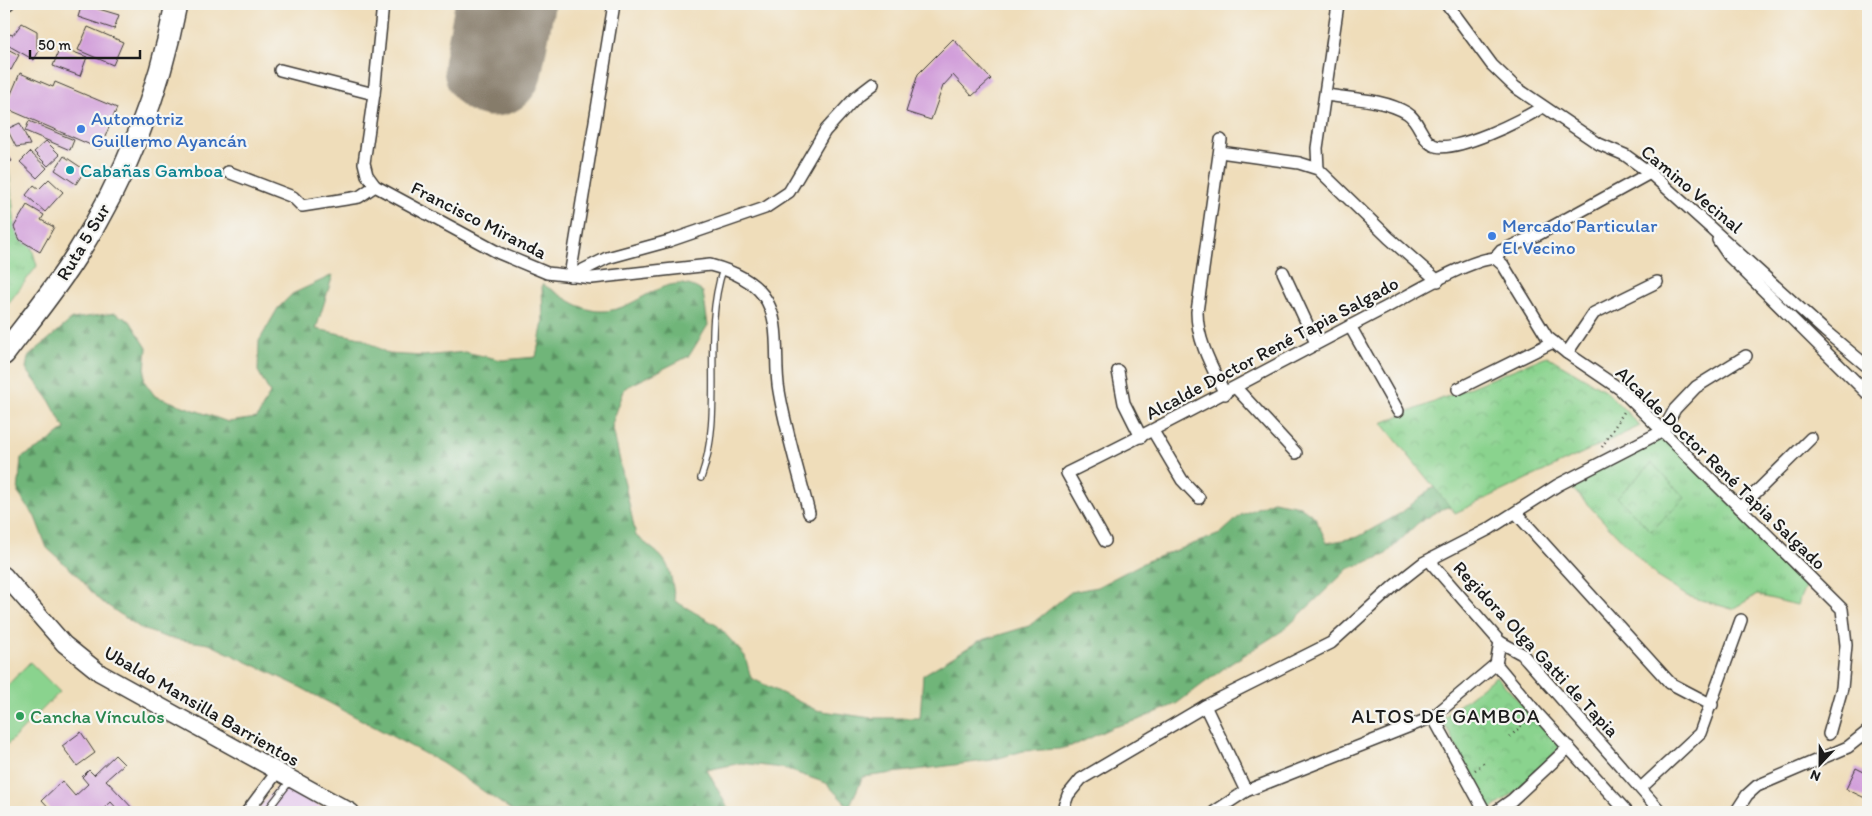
<svg xmlns="http://www.w3.org/2000/svg" width="1872" height="816" font-family="Itim,sans-serif">
	<style>
		.built { fill: #e8d2ee }
		.grass { fill: url(#grass-tufts); stroke: #537855 }
		.forest { fill: url(#forest-firs); stroke: #46684a }
		.park { fill: url(#park-crowns); stroke: #537855 }
		.pitch { fill: #8ad38e; stroke: #537855 }
		.lines { fill: none; stroke-linecap: round; stroke-linejoin: round }
		.runway { stroke: #867c6b; stroke-width: 99 }
		.building { fill: #d29fda }
		.lane-casing { stroke: #3c3934; stroke-width: 8 }
		.street-casing { stroke: #3c3934; stroke-width: 14 }
		.secondary-casing { stroke: #3c3934; stroke-width: 19 }
		.highway-casing { stroke: #3c3934; stroke-width: 24 }
		.path { stroke: #3c3934; stroke-width: 2.5; stroke-dasharray: 1 4; stroke-linecap: butt }
		.lane { stroke: #fff; stroke-width: 5.5 }
		.street { stroke: #fff; stroke-width: 11 }
		.secondary { stroke: #fff; stroke-width: 16 }
		.highway { stroke: #fff; stroke-width: 21 }
		.shop-dot { fill: #3f7fe0; stroke: #f6f6f2; stroke-width: 2 }
		.culture-dot { fill: #0f9aa8; stroke: #f6f6f2; stroke-width: 2 }
		.leisure-dot { fill: #2e9e5b; stroke: #f6f6f2; stroke-width: 2 }
		.labels { text-anchor: middle; dominant-baseline: central; stroke-width: 4.5; stroke-linejoin: round; paint-order: stroke }
		.shop-label { font-size: 19px; fill: #366cbe; stroke: #f6f6f2; text-anchor: start }
		.culture-label { font-size: 19px; fill: #0d838f; stroke: #f6f6f2; text-anchor: start }
		.street-label { font-size: 19px; fill: #1c1c1c; stroke: #f6f6f2 }
		.leisure-label { font-size: 19px; fill: #27864d; stroke: #f6f6f2; text-anchor: start }
		.neighbourhood-label { font-size: 20px; letter-spacing: 1px; fill: #1c1c1c; stroke: #f6f6f2 }
	</style>
	<defs>
		<pattern id="grass-tufts" width="24" height="20" patternUnits="userSpaceOnUse" patternTransform="scale(1.25)"><rect width="24" height="20" fill="#8ad38e"/><path d="M3 7l-1-3M5 7V3M7 7l1-3M15 17l-1-3M17 17v-4M19 17l1-3" fill="none" stroke="#76b57a"/></pattern>
		<pattern id="forest-firs" width="22" height="20" patternUnits="userSpaceOnUse" patternTransform="scale(1.25)"><rect width="22" height="20" fill="#6fb579"/><path d="M5 1l3.5 6h-7zM16 11l3.5 6h-7z" fill="#5a9262"/></pattern>
		<pattern id="park-crowns" width="20" height="18" patternUnits="userSpaceOnUse" patternTransform="scale(1.25)"><rect width="20" height="18" fill="#8ad38e"/><path d="M2 6a3 3 0 1 1 6 0M12 15a3 3 0 1 1 6 0" fill="none" stroke="#76b57a"/></pattern>
	</defs>
	<rect width="100%" height="100%" fill="#f6f6f2"/>
	<filter id="ink" filterUnits="userSpaceOnUse"><feTurbulence type="fractalNoise" baseFrequency=".02" numOctaves="2"/><feDisplacementMap in="SourceGraphic" scale="10" xChannelSelector="R" yChannelSelector="G"/><feConvolveMatrix kernelMatrix="1 2 1 2 8 2 1 2 1" color-interpolation-filters="sRGB"/></filter>
	<filter id="wash" filterUnits="userSpaceOnUse"><feTurbulence type="fractalNoise" baseFrequency=".0096" numOctaves="4" result="noise"/><feDisplacementMap in="SourceGraphic" scale="20" xChannelSelector="R" yChannelSelector="G"/><feGaussianBlur stdDeviation="1.12" result="paint"/><feColorMatrix in="noise" values="0 0 0 0 0 0 0 0 0 0 0 0 0 0 0 0 0 1.4 0 .05"/><feComposite in="paint" operator="in"/></filter>
	<g filter="url(#wash)">
		<rect width="100%" height="100%" fill="#efddba"/>
		<polygon class="built" points="280,783 330,812 255,812"/>
		<g class="grass">
			<polygon points="4,169 9,169 15,226 29,238 37,266 4,309"/>
			<polygon points="1662,435 1808,580 1797,605 1757,595 1732,609 1687,596 1657,577 1568,484"/>
		</g>
		<path class="forest" d="M333 275 316 329 361 338 389 354 423 356 465 352 502 360 536 357 543 322 542 284C560 294 581 312 602 311 640 311 665 266 703 292L708 325 689 356 625 388 612 424 636 536C669 561 669 560 675 601L718 626 745 656 751 678 816 710 871 718H920L923 675 979 641 1029 626 1071 592 1097 587 1147 561 1220 534 1241 515 1273 501 1300 506 1315 517 1327 543 1358 537 1401 513 1429 490 1464 475 1471 501 1442 509 1418 523 1385 555 1348 569 1285 629 1227 666 1176 704 1138 720 1113 727 1075 745 1059 749 1023 751 992 760 863 777 849 807 826 783 782 768 741 763 707 770 730 812H514L442 763 296 685 209 644 168 638 142 629 98 599 78 576 47 548 35 517 18 493 21 458 44 445 65 429 48 398 26 369 28 357 72 319 115 313 130 321 147 348 144 381 155 396 228 422 257 418 270 393 258 371 259 341 278 308 292 294Z"/>
		<g class="park">
			<polygon points="1547,356 1606,391 1640,426 1455,513 1382,423"/>
			<polygon points="1652,463 1685,498 1651,531 1617,497"/>
			<polygon points="1496,676 1561,747 1514,793 1489,811 1442,719"/>
		</g>
		<polygon class="pitch" points="30,662 60,692 8,744 4,740 4,689"/>
		<g class="lines">
			<polyline class="runway" points="493,67 505,4"/>
		</g>
		<g id="blocks">
			<g class="building">
				<polygon points="82,4 119,15 114,29 78,17"/>
				<polygon points="22,23 37,31 37,48 39,51 34,60 4,43 9,34 13,35"/>
				<polygon points="88,27 123,42 113,65 78,50"/>
				<polygon points="953,39 991,79 972,96 953,75 943,86 931,120 906,112 918,74"/>
				<polygon points="4,47 19,55 11,70 4,66"/>
				<polygon points="60,47 87,57 80,76 53,66"/>
				<polygon points="20,73 53,87 55,82 117,108 100,149 5,108"/>
				<polygon points="29,121 74,140 70,150 25,131"/>
				<polygon points="20,123 30,145 16,147 7,129"/>
				<polygon points="46,141 60,155 48,166 34,152"/>
				<polygon points="4,149 12,161 4,166"/>
				<polygon points="30,152 47,168 37,178 20,162"/>
				<polygon points="64,156 85,170 76,184 55,170"/>
				<polygon points="49,179 63,192 45,212 26,195 34,185 39,189"/>
				<polygon points="27,205 44,215 41,220 54,227 40,252 20,240 14,227"/>
				<polygon points="81,732 95,753 77,766 62,746"/>
				<polygon points="115,755 124,764 106,780 136,812 120,812 111,802 100,812 53,812 42,800 62,781 75,796 88,784 82,777 89,770 94,775"/>
				<polygon points="1856,768 1868,774 1868,792 1865,798 1846,789"/>
			</g>
		</g>
	</g>
	<g filter="url(#ink)">
		<use href="#blocks" fill-opacity="0" stroke="#3c3934" stroke-width="1"/>
		<g class="lines">
			<g class="lane-casing">
				<g id="lane">
					<path d="M701 478C725 411 701 336 723 269"/>
					<polyline points="266,812 290,781"/>
				</g>
			</g>
			<g class="street-casing">
				<g id="street">
					<path d="M383 4 374 94 364 163 367 175 375 186 499 253 547 273 592 278 710 265C729 270 750 278 763 295 783 322 773 360 779 391 786 432 799 473 809 513"/>
					<polyline points="1447,4 1492,65 1515,87 1599,144 1625,155 1650,173 1825,331 1868,367"/>
					<polyline points="4,7 8,4"/>
					<polyline points="280,70 374,94"/>
					<path d="M1326 95C1352 99 1384 99 1407 113 1419 120 1421 139 1433 145 1452 155 1525 119 1542 107"/>
					<path d="M1221 140 1197 312C1197 341 1212 367 1225 394"/>
					<polyline points="1220,152 1299,163 1318,169 1389,238 1438,281"/>
					<polyline points="1318,169 1317,148 1338,4"/>
					<polyline points="228,172 293,197 302,206 359,197 375,186"/>
					<polyline points="1718,240 1729,256 1868,394"/>
					<polyline points="1495,258 1501,251 1539,234 1650,173"/>
					<polyline points="1283,272 1316,343"/>
					<polyline points="570,276 614,4"/>
					<polyline points="571,276 607,258 669,241 765,208 789,192 825,131 856,97 873,84"/>
					<polyline points="1350,326 1398,411"/>
					<polyline points="1567,353 1594,313 1657,282"/>
					<polyline points="1118,371 1124,403 1141,437"/>
					<polyline points="1236,388 1296,453"/>
					<polyline points="1458,389 1553,342"/>
					<polyline points="1153,431 1182,480 1199,498"/>
					<polyline points="1663,431 1675,409 1696,387 1746,356"/>
					<polyline points="1740,508 1811,438"/>
					<polyline points="1516,513 1670,683 1712,705"/>
					<path d="M1105 541 1067 473C1172 422 1275 365 1379 311 1407 297 1466 260 1495 258L1503 265 1547 337 1567 353 1620 389 1842 609 1846 645 1842 688 1829 734"/>
					<polyline points="1433,558 1433,565 1500,642 1522,654 1661,812"/>
					<polyline points="1496,664 1536,712 1627,812"/>
					<polyline points="1205,706 1246,791"/>
					<polyline points="1433,717 1485,812"/>
					<polyline points="1641,788 1700,733 1741,620"/>
					<polyline points="247,812 277,772"/>
					<polyline points="1062,812 1068,795 1081,779 1205,706 1331,643 1395,585 1423,563 1489,529 1558,485 1663,431"/>
					<polyline points="1214,812 1246,791 1433,717 1496,664 1500,642"/>
					<polyline points="1495,812 1512,800 1569,747"/>
					<polyline points="1736,812 1747,795 1757,786 1848,747 1868,731"/>
				</g>
			</g>
			<g class="secondary-casing">
				<polyline id="secondary" points="4,575 64,644 100,673 351,812"/>
			</g>
			<g class="highway-casing">
				<path id="highway" d="M4 354C28 322 54 291 76 256 125 179 159 94 176 4"/>
			</g>
			<g class="path">
				<polyline points="1602,447 1624,412"/>
				<polyline points="1510,737 1527,720"/>
				<polyline points="1475,770 1485,762"/>
			</g>
			<use href="#lane" class="lane"/>
			<use href="#street" class="street"/>
			<use href="#secondary" class="secondary"/>
			<use href="#highway" class="highway"/>
		</g>
	</g>
	<g class="shop-dot">
		<circle cx="81" cy="129" r="5"/>
		<circle cx="1492" cy="236" r="5"/>
	</g>
	<circle class="culture-dot" cx="70" cy="170" r="5"/>
	<circle class="leisure-dot" cx="20" cy="716" r="5"/>
	<g class="labels">
		<g class="shop-label">
			<text x="91" y="118">Automotriz<tspan x="91" dy="22">Guillermo Ayancán</tspan></text>
			<text x="1502" y="225">Mercado Particular<tspan x="1502" dy="22">El Vecino</tspan></text>
		</g>
		<g class="culture-label">
			<text x="80" y="170">Cabañas Gamboa</text>
		</g>
		<g class="street-label">
			<text transform="translate(1692 189) rotate(40)">Camino Vecinal</text>
			<text transform="translate(479 220) rotate(27)">Francisco Miranda</text>
			<text transform="translate(83 242) rotate(-59)">Ruta 5 Sur</text>
			<text transform="translate(1272 348) rotate(-28)">Alcalde Doctor René Tapia Salgado</text>
			<text transform="translate(1721 468) rotate(44)">Alcalde Doctor René Tapia Salgado</text>
			<text transform="translate(1536 649) rotate(47)">Regidora Olga Gatti de Tapia</text>
			<text transform="translate(202 706) rotate(30)">Ubaldo Mansilla Barrientos</text>
		</g>
		<g class="leisure-label">
			<text x="30" y="716">Cancha Vínculos</text>
		</g>
		<g class="neighbourhood-label">
			<text x="1446" y="716">ALTOS DE GAMBOA</text>
		</g>
	</g>
	<rect width="1872" height="816" fill="none" stroke="#f6f6f2" stroke-width="20"/>
	<g transform="translate(1820 764) rotate(202)" stroke="#f6f6f2" stroke-width="4" paint-order="stroke">
	<path d="M0-4L9 19L0 12L-9 19Z" fill="#1c1c1c"/>
	<text y="-8" font-size="14" font-weight="bold" text-anchor="middle" fill="#1c1c1c">N</text>
	</g>
	<path d="M30 50v8h110v-8" fill="none" stroke="#1c1c1c" stroke-width="2.5"/>
	<text x="38" y="50" font-size="15" fill="#1c1c1c" stroke="#f6f6f2" stroke-width="4" paint-order="stroke">50 m</text>
</svg>
